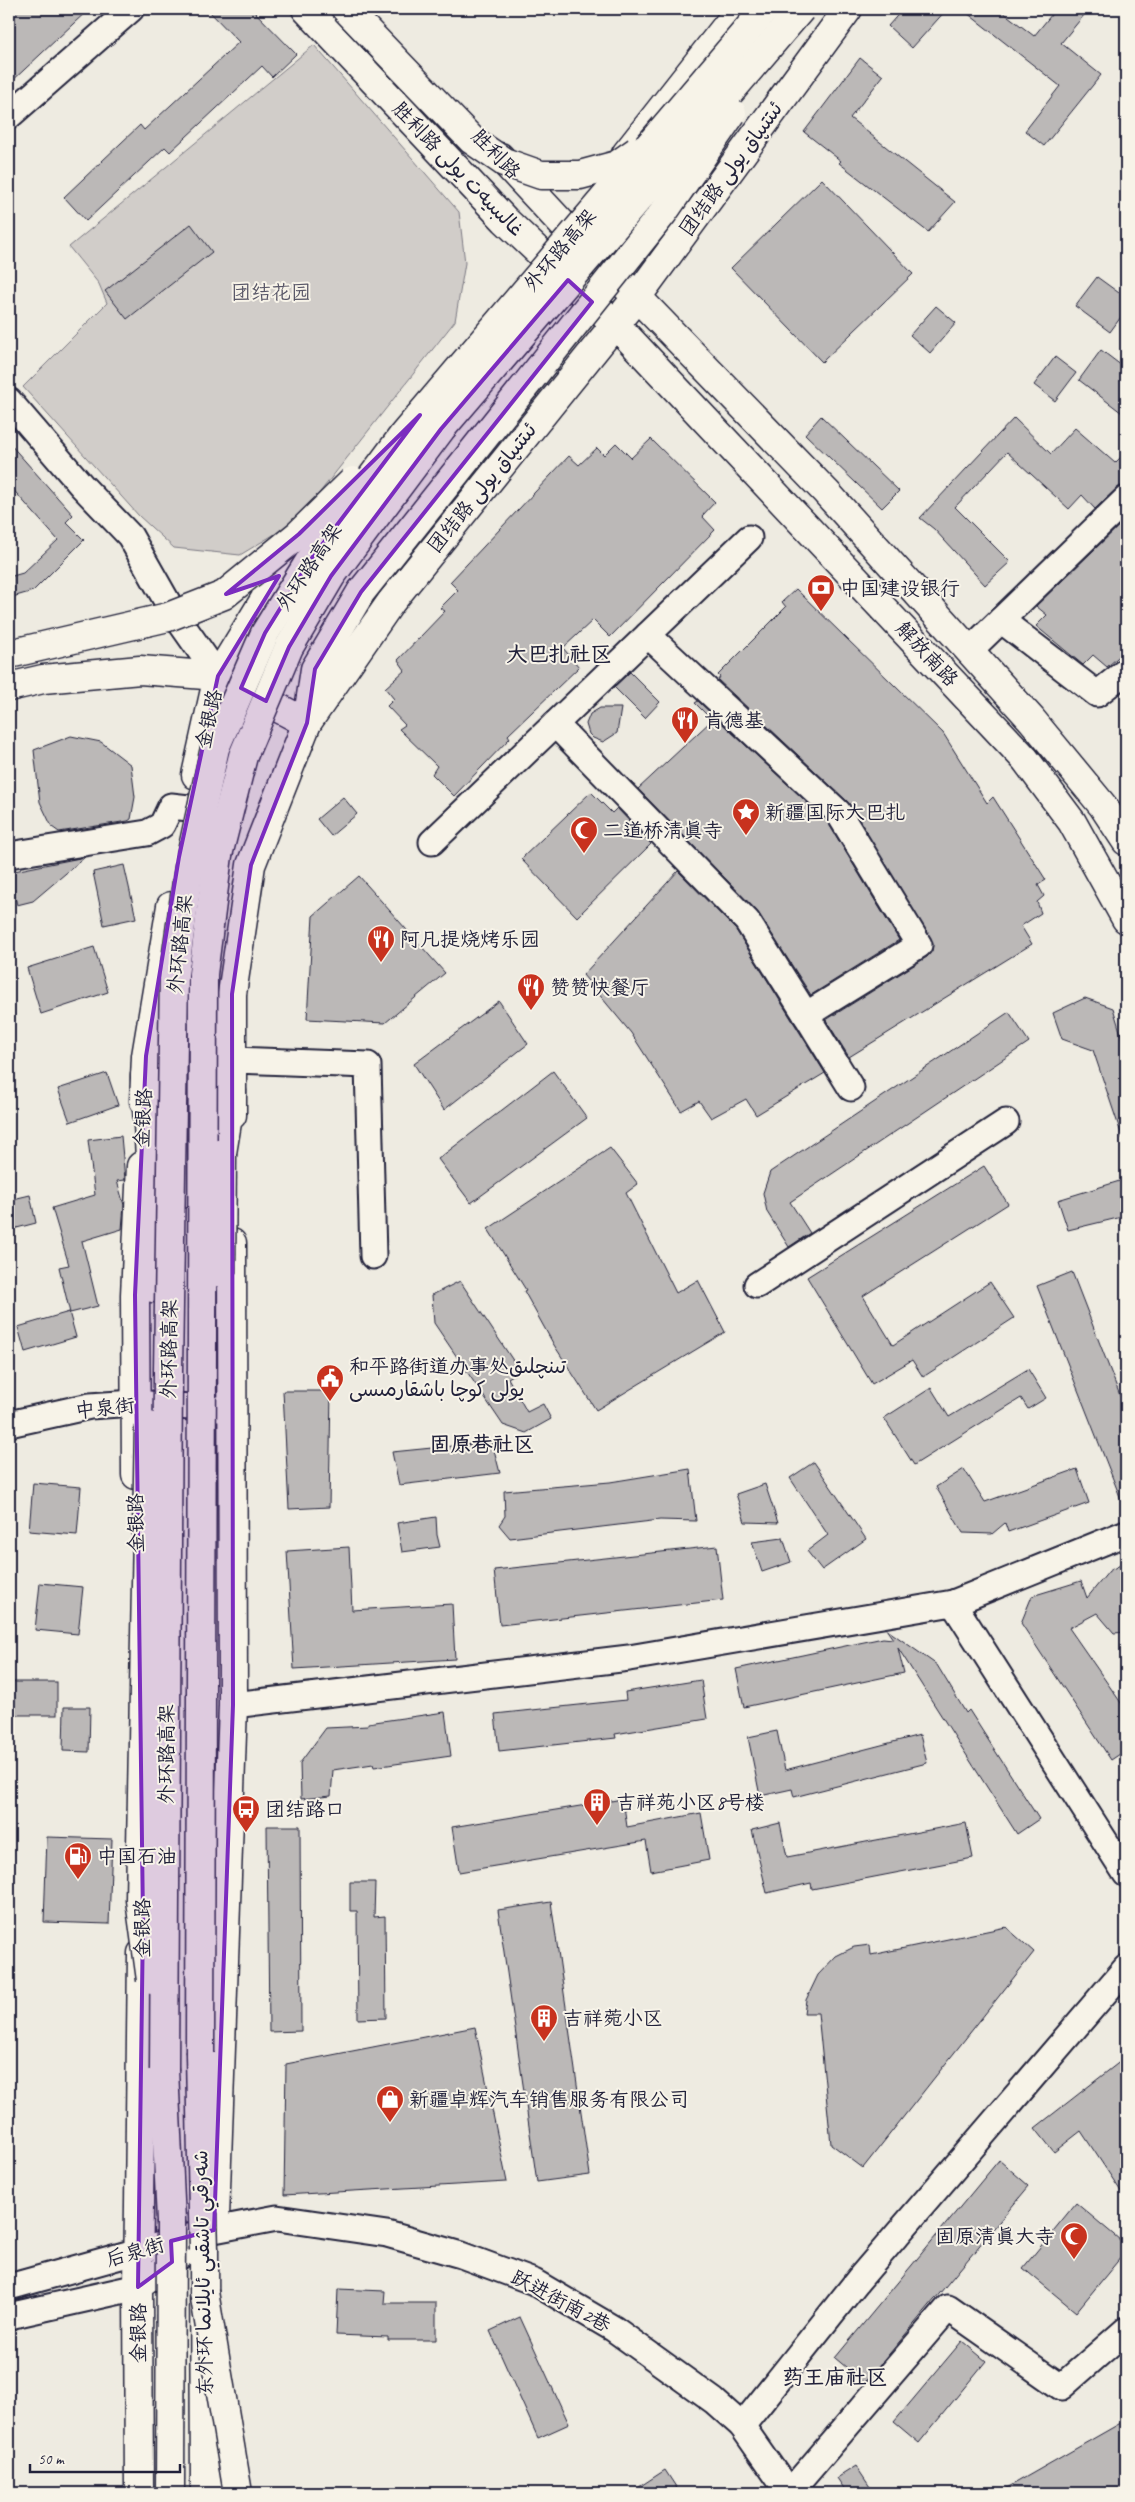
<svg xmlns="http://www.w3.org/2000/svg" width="1135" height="2502" font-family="Caveat,'Playpen Sans Arabic','LXGW WenKai TC',sans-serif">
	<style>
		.green { fill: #d1cdc9; stroke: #7a7882 }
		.building { fill: #bbb8b7; stroke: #22223b }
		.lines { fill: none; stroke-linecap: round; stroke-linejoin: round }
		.minor-casing { stroke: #22223b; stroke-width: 29 }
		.major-casing { stroke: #22223b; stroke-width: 31 }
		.highway-casing { stroke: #22223b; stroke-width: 31 }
		.minor { stroke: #f7f3e8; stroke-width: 25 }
		.major { stroke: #f7f3e8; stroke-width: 28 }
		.highway { stroke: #f7f3e8; stroke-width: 28 }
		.highway-bridge-casing { stroke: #22223b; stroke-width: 31; stroke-linecap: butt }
		.highway-bridge { stroke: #f7f3e8; stroke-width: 28 }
		.marked { fill: #7b2cbf; fill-opacity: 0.2; stroke: #7b2cbf; stroke-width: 4; stroke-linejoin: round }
		.labels { text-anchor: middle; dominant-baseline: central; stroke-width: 4; stroke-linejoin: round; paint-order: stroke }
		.street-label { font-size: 20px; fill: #22223b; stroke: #f7f3e8 }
		.park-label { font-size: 20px; fill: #575566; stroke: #f7f3e8 }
		.poi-label { font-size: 20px; fill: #22223b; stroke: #f7f3e8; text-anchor: start }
		.neighbourhood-label { font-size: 21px; font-weight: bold; fill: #22223b; stroke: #f7f3e8 }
	</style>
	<rect width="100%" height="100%" fill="#eeebe1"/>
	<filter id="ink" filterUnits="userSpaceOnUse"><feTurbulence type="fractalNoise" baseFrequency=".02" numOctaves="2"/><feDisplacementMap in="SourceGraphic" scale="10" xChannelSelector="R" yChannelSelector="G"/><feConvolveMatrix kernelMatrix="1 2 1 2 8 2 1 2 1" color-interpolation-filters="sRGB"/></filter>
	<g filter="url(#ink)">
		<polygon class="green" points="314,45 459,212 465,263 455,321 298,520 240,555 174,548 139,516 23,387 107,303 99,284 69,247"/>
		<g class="building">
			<polygon points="9,9 89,9 9,84"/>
			<polygon points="207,9 252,9 296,54 272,77 262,66 170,152 165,147 86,221 64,197 140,125 144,130 239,42"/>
			<polygon points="903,9 947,9 912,48 888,26"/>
			<polygon points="962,9 999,9 1034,36 1056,9 1089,9 1061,43 1101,75 1044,146 1025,131 1060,86"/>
			<polygon points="860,58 883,76 850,118 955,202 928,232 839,163 841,161 804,132"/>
			<polygon points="822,179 913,274 822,362 731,268"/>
			<polygon points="191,224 212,252 127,319 105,291"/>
			<polygon points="1097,277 1126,298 1126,310 1110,332 1075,306"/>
			<polygon points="936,306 956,323 930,353 910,335"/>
			<polygon points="1101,350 1126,369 1126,416 1079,380"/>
			<polygon points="1055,357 1076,373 1055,401 1034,385"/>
			<polygon points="821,416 899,491 882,508 805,434"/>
			<polygon points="1014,418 1051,454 1075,428 1115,463 1126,452 1126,485 1116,489 1095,509 1082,495 1069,509 1007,452 955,507 1010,562 985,585 934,529 920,518"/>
			<polygon points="651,439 715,502 702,516 715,530 610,637 593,620 563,648 579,667 508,735 510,738 454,796 432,774 437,766 399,729 405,725 387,706 394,699 385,688 405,670 398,660 445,611 440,608 458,590 450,582 569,456 579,465 597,448 604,455 616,443 631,458"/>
			<polygon points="9,443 73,515 66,522 84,540 33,591 9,598 9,577 23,573 58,540 9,485"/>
			<polygon points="1126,519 1126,650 1107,667 1093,655 1083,665 1036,626 1047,615 1036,606"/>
			<polygon points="796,589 943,733 987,803 993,797 1046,880 1038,885 1044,896 1037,902 1041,913 1021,926 1032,944 849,1057 826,1020 927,957 932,951 933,944 848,802 718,680 720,677 718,675 786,607 782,602"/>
			<polygon points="630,672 660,702 645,718 614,687"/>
			<polygon points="698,701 827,821 899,940 811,995 757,911 638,789 712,720 695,703"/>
			<polygon points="600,708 621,708 617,733 603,742 593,738 589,734 586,724 590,714"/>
			<polygon points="71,736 101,742 131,765 135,797 131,819 128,821 59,832 52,827 40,802 34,750"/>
			<polygon points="591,792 612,813 617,808 651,844 577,917 521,859"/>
			<polygon points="343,797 357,814 331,836 317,819"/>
			<polygon points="85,857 33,901 17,905 9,872"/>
			<polygon points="124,865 136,918 104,925 93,872"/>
			<polygon points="678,871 736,930 825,1073 756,1115 746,1099 711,1118 699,1101 681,1111 631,1033 583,975"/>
			<polygon points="359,876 445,973 385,1023 307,1019 313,916"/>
			<polygon points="94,947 108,992 41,1014 27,968"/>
			<polygon points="1085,998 1113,1008 1126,1051 1126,1139 1123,1139 1093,1050 1062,1039 1053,1013"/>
			<polygon points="499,1001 528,1044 444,1110 414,1064"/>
			<polygon points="1009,1012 1029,1042 790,1202 810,1233 789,1247 767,1212 763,1193 770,1172"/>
			<polygon points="553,1071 587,1118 471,1203 438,1159"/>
			<polygon points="107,1073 118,1105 70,1122 58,1089"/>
			<polygon points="121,1136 125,1180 117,1181 124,1205 122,1229 82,1241 98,1306 70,1313 59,1267 69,1265 52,1208 95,1195 88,1140"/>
			<polygon points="610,1148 638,1184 626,1193 676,1293 698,1280 725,1332 596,1410 554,1345 524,1291 526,1290 488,1229"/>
			<polygon points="984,1166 1008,1204 863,1296 893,1345 990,1282 1014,1318 923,1377 912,1360 872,1384 807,1277"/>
			<polygon points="1126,1179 1126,1216 1068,1230 1058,1200"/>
			<polygon points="30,1195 36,1223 9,1230 9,1200"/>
			<polygon points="1072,1272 1126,1411 1126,1512 1037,1286"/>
			<polygon points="460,1281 520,1371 508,1378 527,1412 543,1404 551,1419 526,1433 503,1425 434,1323 432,1295"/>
			<polygon points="69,1312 76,1337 25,1352 18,1327"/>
			<polygon points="1028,1369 1046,1398 1028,1409 1021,1398 914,1465 884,1418 931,1388 949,1417"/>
			<polygon points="283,1391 331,1391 329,1507 289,1509"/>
			<polygon points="492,1442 500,1473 399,1485 392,1452"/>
			<polygon points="814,1462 866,1539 822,1570 807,1551 828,1535 790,1478"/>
			<polygon points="690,1469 696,1521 660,1520 510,1538 499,1525 505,1516 504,1491 610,1482"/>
			<polygon points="964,1469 985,1502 1077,1469 1089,1503 1008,1532 1005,1523 992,1534 963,1533 936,1487"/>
			<polygon points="33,1483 81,1487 77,1535 29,1531"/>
			<polygon points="765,1484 778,1523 745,1522 736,1494"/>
			<polygon points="436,1517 437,1535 440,1547 402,1552 397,1523"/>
			<polygon points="783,1538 791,1562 762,1572 752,1542"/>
			<polygon points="717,1546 723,1600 500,1625 494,1570"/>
			<polygon points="349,1547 352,1610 452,1604 455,1659 294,1669 287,1551"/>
			<polygon points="1126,1562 1126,1632 1114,1633 1097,1613 1069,1628 1126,1710 1126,1750 1111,1760 1021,1623 1032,1596 1081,1581 1087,1598 1109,1571"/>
			<polygon points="40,1583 83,1587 78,1634 35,1630"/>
			<polygon points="886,1629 937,1665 966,1713 969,1710 1039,1819 1017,1834 898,1648 904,1673 744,1707 736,1669 883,1638 893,1639"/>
			<polygon points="701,1680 707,1719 615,1734 616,1738 499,1751 495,1714 626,1700 625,1692"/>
			<rect x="9" y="1682" width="48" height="33"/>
			<polygon points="64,1707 90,1707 89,1752 63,1751"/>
			<polygon points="445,1712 451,1756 374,1767 373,1764 333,1770 331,1796 301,1799 300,1763 326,1728 368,1726 368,1723"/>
			<polygon points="777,1731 785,1770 920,1735 927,1763 794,1797 792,1789 760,1796 748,1737"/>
			<polygon points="623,1799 627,1827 701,1813 709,1860 651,1871 646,1841 459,1872 452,1827"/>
			<polygon points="780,1823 787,1857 966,1823 973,1858 812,1889 811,1883 767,1893 752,1830"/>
			<polygon points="267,1826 300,1826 301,2031 269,2032"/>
			<polygon points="47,1837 112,1839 109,1924 44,1922"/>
			<polygon points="350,1882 375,1882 374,1917 385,1916 386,2018 358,2019 357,1911 350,1911"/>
			<polygon points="551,1902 590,2175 537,2182 498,1910"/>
			<polygon points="1006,1927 1034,1952 863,2168 831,2144 818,2013 804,2013 806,2000 818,1975 836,1956 854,1947 870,1945 871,1955"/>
			<polygon points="475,2027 507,2182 284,2195 286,2064"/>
			<polygon points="1126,2057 1126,2199 1081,2131 1054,2152 1035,2128"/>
			<polygon points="999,2160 1029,2186 865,2383 835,2358"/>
			<polygon points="1076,2203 1126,2245 1126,2251 1076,2312 1023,2268"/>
			<polygon points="338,2289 385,2291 384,2303 436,2303 436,2340 388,2340 388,2337 336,2335"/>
			<polygon points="520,2317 569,2424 538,2438 490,2331"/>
			<polygon points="962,2341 986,2361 919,2443 894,2422"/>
			<polygon points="1126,2420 1126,2493 998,2493"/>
			<polygon points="856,2466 874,2493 847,2493 837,2478"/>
			<polygon points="665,2470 680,2493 630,2493"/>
		</g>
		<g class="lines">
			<g class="minor-casing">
				<g id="minor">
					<polyline points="9,116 131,9"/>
					<polyline points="9,401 82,486 130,536 173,612 218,676"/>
					<polyline points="1001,620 1097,694 1126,671"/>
					<polyline points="969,651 1126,499"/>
					<polyline points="555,724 747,921 806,1015 919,945 838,812 648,635"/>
					<polyline points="432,842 749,538"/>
					<polyline points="9,855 147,833 162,825 171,806 189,808"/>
					<polyline points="806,1015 851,1088"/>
					<polyline points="232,1060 368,1065 373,1256"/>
					<polyline points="757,1285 1006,1122"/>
					<polyline points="9,1424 90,1406 134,1403 233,1410"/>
					<polyline points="953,1603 1126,1874"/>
					<polyline points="233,1705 629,1658 953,1603 1126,1533"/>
					<polyline points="9,2287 214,2230 277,2218 387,2234 461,2255 534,2282 614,2329 714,2401 742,2426 789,2493"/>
					<polyline points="9,2316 138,2287 184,2253"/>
					<polyline points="742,2426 859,2279 1126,1968"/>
					<polyline points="789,2493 948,2308 1061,2387 1126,2330"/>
				</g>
			</g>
			<g class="major-casing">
				<g id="major">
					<polyline points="306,9 505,220 615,324 1025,759 1072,822 1126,919"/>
					<polyline points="626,154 740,9"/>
					<polyline points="500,157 567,229 637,297 826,492 1032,720 1103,806 1126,841"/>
					<polyline points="262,582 279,576 322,528"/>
					<polyline points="9,687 43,679 140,670 218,676 307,723"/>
					<polyline points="196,775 218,676 279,576"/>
					<polyline points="144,1101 146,1056 171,906"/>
					<polyline points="232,1115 232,994 251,865 307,723 391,602 637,297 848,9"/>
					<polyline points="136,1475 135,1295 141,1166"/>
					<polyline points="215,2217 233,1705 232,1243"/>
					<polyline points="219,2435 221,2493"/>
					<polyline points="139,2493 138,2287 142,1953"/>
				</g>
			</g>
			<g class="highway-casing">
				<g id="highway">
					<polyline points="307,723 315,669 361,592"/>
					<polyline points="145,1076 154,1222 152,1288"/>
					<polyline points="222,1153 232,1092"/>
					<polyline points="208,1884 217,1832"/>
					<polyline points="200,2053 203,2213"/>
					<polyline points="164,2070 171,2221"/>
					<polyline points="204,2250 205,2493"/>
				</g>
			</g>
			<use href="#minor" class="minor"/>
			<use href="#major" class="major"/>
			<use href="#highway" class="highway"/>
			<g class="highway-bridge-casing">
				<g id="highway-bridge">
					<polyline points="346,9 472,140 504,162 541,175 580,175 617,165 637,151"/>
					<polyline points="361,592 663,213 732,113"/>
					<polyline points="9,654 168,617 224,595 299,534 353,481"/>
					<polyline points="221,1273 222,1153"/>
					<polyline points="149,1426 140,1900 151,1980"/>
					<polyline points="200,2053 203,974 218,855 243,756 289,647 331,576 441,429 801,9"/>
					<polyline points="164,2070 168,1371 174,974 190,861 215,748 265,633 309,562 404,434 765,9"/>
					<polyline points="203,2213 204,2250"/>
					<polyline points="204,2292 238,2493"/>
					<polyline points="170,2493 171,2221"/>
				</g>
			</g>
			<use href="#highway-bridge" class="highway-bridge"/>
		</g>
	</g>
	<path class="marked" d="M568 280 592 302 361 592 315 669 307 723 251 865 232 994 233 1705 214 2230 171 2241 172 2262 138 2287 143 1921 135 1295 146 1056 179 857 218 676 279 576 226 594 299 534 420 415 309 562 265 633 241 688 266 701 289 647 331 576 441 429Z"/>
	<defs>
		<g id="bank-pin" transform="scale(1.4375)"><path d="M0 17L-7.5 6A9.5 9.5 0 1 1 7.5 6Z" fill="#c8321e" stroke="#f7f3e8"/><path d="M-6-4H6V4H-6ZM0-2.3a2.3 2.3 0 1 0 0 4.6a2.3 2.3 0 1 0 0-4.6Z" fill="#fff"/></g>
		<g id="restaurant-pin" transform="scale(1.4375)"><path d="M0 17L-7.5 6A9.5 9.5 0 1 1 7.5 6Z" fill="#c8321e" stroke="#f7f3e8"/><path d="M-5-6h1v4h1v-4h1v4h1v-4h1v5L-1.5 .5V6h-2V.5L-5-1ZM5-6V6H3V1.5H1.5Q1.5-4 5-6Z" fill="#fff"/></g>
		<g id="sight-pin" transform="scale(1.4375)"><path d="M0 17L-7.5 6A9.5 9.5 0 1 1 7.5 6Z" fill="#c8321e" stroke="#f7f3e8"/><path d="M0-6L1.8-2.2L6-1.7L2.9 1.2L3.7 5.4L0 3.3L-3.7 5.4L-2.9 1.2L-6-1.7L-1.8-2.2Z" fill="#fff"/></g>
		<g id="mosque-pin" transform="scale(1.4375)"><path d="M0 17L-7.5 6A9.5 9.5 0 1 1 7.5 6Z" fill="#c8321e" stroke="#f7f3e8"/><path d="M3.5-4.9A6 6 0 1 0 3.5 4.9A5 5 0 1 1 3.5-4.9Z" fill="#fff"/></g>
		<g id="civic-pin" transform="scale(1.4375)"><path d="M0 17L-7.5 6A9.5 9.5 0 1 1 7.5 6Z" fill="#c8321e" stroke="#f7f3e8"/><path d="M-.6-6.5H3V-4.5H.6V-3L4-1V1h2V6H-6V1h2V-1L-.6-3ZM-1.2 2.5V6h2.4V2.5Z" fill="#fff"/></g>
		<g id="building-pin" transform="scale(1.4375)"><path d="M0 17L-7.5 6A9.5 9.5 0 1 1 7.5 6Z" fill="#c8321e" stroke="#f7f3e8"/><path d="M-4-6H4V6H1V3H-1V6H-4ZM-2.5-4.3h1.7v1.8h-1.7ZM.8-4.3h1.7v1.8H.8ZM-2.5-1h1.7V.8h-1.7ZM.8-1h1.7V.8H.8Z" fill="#fff"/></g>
		<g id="bus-pin" transform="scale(1.4375)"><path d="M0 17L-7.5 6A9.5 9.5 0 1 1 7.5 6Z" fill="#c8321e" stroke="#f7f3e8"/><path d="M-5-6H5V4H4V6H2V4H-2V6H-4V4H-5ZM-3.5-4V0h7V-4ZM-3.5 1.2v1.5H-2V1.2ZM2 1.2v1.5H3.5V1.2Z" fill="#fff"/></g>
		<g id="fuel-pin" transform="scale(1.4375)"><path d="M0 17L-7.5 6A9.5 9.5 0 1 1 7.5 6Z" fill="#c8321e" stroke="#f7f3e8"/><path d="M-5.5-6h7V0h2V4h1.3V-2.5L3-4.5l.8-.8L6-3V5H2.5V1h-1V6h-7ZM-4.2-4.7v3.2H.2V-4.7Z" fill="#fff"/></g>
		<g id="shop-pin" transform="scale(1.4375)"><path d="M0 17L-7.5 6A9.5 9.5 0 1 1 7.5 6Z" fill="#c8321e" stroke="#f7f3e8"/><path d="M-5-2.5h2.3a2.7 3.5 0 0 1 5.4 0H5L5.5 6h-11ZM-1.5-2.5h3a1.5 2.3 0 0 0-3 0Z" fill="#fff"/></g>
	</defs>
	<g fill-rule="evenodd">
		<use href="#bank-pin" x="821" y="588"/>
		<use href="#restaurant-pin" x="685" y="720"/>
		<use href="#sight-pin" x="746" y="812"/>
		<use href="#mosque-pin" x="584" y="830"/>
		<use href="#restaurant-pin" x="381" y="939"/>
		<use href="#restaurant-pin" x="531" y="987"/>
		<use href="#civic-pin" x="330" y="1378"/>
		<use href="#building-pin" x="597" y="1802"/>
		<use href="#bus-pin" x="246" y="1809"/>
		<use href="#fuel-pin" x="78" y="1856"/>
		<use href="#building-pin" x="544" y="2018"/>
		<use href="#shop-pin" x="390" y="2099"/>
		<use href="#mosque-pin" x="1074" y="2236"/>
	</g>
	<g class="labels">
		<g class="street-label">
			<text transform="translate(496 154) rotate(46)">胜利路</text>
			<text transform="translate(458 169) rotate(46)">胜利路 غالىبىيەت يولى</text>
			<text transform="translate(731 169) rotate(-54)">团结路 ئىتتىپاق يولى</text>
			<text transform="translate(560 250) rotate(-50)">外环路高架</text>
			<text transform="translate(482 488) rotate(-51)">团结路 ئىتتىپاق يولى</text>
			<text transform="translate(309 567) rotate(-56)">外环路高架</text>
			<text transform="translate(927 654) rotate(47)">解放南路</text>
			<text transform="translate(209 719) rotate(-78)">金银路</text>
			<text transform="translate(180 944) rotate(-84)">外环路高架</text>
			<text transform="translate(143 1118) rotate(-87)">金银路</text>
			<text transform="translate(169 1349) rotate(-89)">外环路高架</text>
			<text transform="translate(105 1408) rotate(-6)">中泉街</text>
			<text transform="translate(136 1523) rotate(-91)">金银路</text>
			<text transform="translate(166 1754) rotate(-90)">外环路高架</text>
			<text transform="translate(142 1928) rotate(-90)">金银路</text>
			<text transform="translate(135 2252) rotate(-16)">后泉街</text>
			<text transform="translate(203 2273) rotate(-91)">东外环 شەرقىي تاشقىي ئايلانما</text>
			<text transform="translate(561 2301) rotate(28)">跃进街南2巷</text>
			<text transform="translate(138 2333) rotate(-90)">金银路</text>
		</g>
		<g class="park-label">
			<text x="271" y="292">团结花园</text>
		</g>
		<g class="poi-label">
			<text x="840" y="588">中国建设银行</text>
			<text x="704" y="720">肯德基</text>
			<text x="765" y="812">新疆国际大巴扎</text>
			<text x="603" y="830">二道桥清真寺</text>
			<text x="400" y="939">阿凡提烧烤乐园</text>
			<text x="550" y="987">赞赞快餐厅</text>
			<text x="349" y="1366">和平路街道办事处تىنچلىق<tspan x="349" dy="23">يولى كوچا باشقارمىسى</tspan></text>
			<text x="616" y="1802">吉祥苑小区8号楼</text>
			<text x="265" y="1809">团结路口</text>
			<text x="97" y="1856">中国石油</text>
			<text x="563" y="2018">吉祥菀小区</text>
			<text x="409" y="2099">新疆卓辉汽车销售服务有限公司</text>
			<text x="1055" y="2236" text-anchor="end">固原清真大寺</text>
		</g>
		<g class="neighbourhood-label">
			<text x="559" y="654">大巴扎社区</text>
			<text x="482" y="1444">固原巷社区</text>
			<text x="835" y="2377">药王庙社区</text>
		</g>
	</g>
	<rect width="1135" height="2502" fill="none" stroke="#f7f3e8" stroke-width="30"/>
	<rect x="15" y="15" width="1105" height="2472" fill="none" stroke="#22223b" stroke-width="2" filter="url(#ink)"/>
	<path d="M30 2464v8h150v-8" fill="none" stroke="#22223b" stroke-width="2.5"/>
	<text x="38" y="2464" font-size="15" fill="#22223b" stroke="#f7f3e8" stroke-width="4" paint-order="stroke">50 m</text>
</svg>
